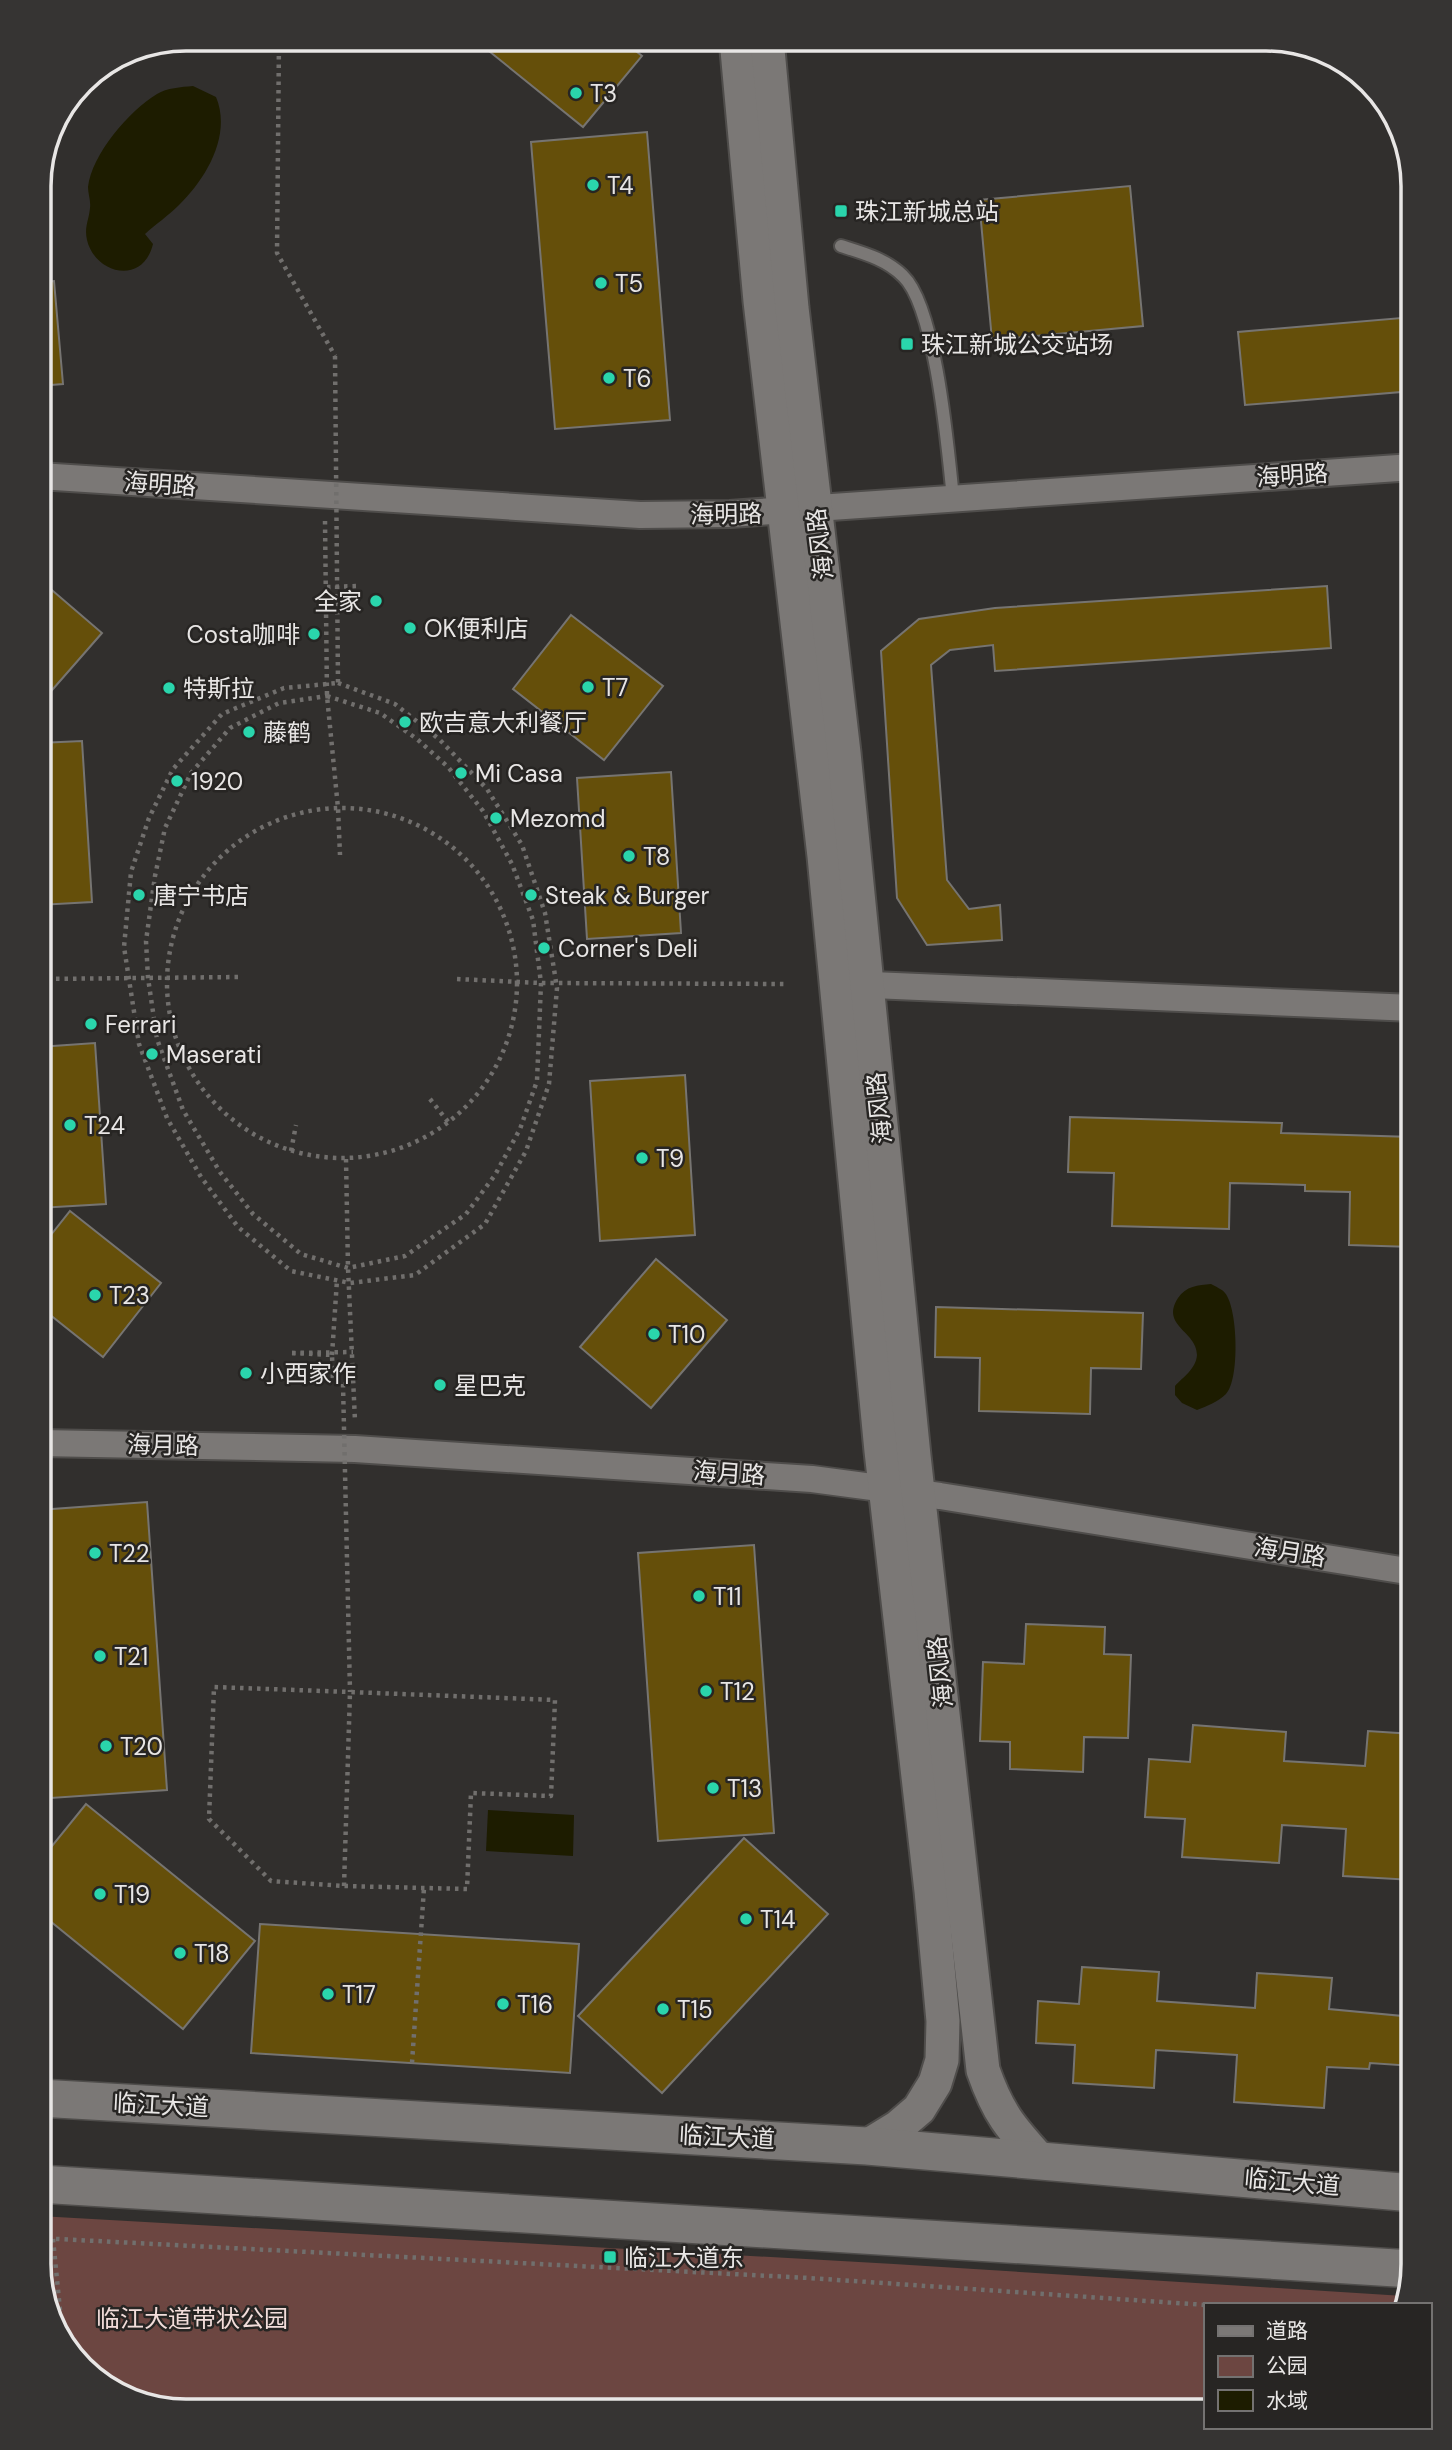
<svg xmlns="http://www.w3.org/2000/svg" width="1452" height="2450" font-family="'DM Sans','Noto Sans SC',sans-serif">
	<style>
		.green { fill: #6c4641 }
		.water { fill: #1d1c00 }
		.building { fill: #654f0a; stroke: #767471; stroke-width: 2 }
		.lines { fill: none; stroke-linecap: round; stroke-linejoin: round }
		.service-casing { stroke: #4f4d4b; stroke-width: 16 }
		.minor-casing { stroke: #4f4d4b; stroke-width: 30 }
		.tertiary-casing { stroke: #4f4d4b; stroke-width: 37 }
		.secondary-casing { stroke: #4f4d4b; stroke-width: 40 }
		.path { stroke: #716f6d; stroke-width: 4.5; stroke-dasharray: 3.5 5; stroke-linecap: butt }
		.service { stroke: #7b7876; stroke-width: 12 }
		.minor { stroke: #7b7876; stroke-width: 26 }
		.tertiary { stroke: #7b7876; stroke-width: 33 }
		.secondary { stroke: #7b7876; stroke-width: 37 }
		.path-bridge { stroke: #716f6d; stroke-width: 4.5; stroke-dasharray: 3.5 5; stroke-linecap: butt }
		.poi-dot { fill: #2ad5ac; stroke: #272523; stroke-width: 2.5 }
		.labels { text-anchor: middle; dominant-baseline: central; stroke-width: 5; stroke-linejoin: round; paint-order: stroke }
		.poi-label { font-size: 24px; fill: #e8e6e5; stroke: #272523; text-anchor: start }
		.street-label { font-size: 24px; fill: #e8e6e5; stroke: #272523 }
		.park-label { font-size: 24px; fill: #f2ddda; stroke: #272523 }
		.rim { fill: none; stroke: #e8e6e5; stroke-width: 3.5 }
	</style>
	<rect width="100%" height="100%" fill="#312f2d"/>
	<polygon class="green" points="39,2216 894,2264 1404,2296 1401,2305 1205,2305 1205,2411 177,2411 104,2387 54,2329 39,2264"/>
	<g class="water">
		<path d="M193 86 216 97C232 135 206 179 179 205 168 216 156 224 145 234L153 244C143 286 95 274 87 240 84 227 89 220 90 208 91 201 88 194 88 187 92 154 129 111 157 94 167 88 181 87 193 86Z"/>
		<path d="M1211 1284C1216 1287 1222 1289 1225 1293 1238 1308 1240 1380 1226 1394 1218 1402 1207 1406 1197 1410L1182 1403 1175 1395V1386C1183 1377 1196 1369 1197 1355 1197 1331 1160 1326 1178 1298 1186 1286 1198 1285 1211 1284Z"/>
		<polygon points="488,1810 574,1815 573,1856 486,1851"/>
	</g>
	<g class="building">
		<polygon points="474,39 621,39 642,56 583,127"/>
		<polygon points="647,132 670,420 555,429 531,142"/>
		<polygon points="1130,186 1143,326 992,340 979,200"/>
		<polygon points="54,281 63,384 39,386 39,282"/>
		<polygon points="1413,317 1413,391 1245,405 1238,332"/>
		<polygon points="39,579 102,633 39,705"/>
		<polygon points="1327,586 1331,648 995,671 993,645 950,650 931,665 947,880 969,909 1000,905 1002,940 927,945 897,898 881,651 919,619 995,608"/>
		<polygon points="571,615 663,686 604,760 513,689"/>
		<polygon points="82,741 92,902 39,905 39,743"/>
		<polygon points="671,772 681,933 587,939 577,778"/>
		<polygon points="95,1043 106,1204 39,1208 39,1047"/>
		<polygon points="685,1075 695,1235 600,1241 590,1081"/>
		<polygon points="1070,1117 1282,1123 1281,1133 1413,1137 1413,1247 1349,1245 1350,1192 1305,1191 1305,1185 1230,1183 1229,1229 1112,1226 1114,1173 1068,1172"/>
		<polygon points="70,1211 161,1283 103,1357 39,1306 39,1250"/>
		<polygon points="656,1259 727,1320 651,1408 580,1347"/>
		<polygon points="936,1307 1143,1313 1141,1369 1091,1368 1090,1414 979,1411 980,1358 935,1357"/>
		<polygon points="147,1502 167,1790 51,1798 39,1619 39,1510"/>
		<polygon points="754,1545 774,1833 658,1841 638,1553"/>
		<polygon points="1026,1624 1105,1627 1104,1654 1131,1655 1128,1738 1084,1737 1083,1772 1010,1769 1010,1742 980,1741 983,1662 1024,1664"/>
		<polygon points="1193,1725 1286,1732 1284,1761 1365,1766 1368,1731 1413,1734 1413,1880 1343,1876 1346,1829 1282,1825 1279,1863 1182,1857 1185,1819 1145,1817 1149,1759 1190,1762"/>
		<polygon points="86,1804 255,1941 183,2029 39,1912 39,1862"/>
		<polygon points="744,1838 828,1914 662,2093 578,2016"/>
		<polygon points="260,1924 579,1944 570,2073 251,2053"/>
		<polygon points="1082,1967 1159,1972 1157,2001 1255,2008 1257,1973 1332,1978 1329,2009 1413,2017 1413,2066 1370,2063 1369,2069 1327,2067 1324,2108 1234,2102 1237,2055 1156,2050 1154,2088 1073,2083 1075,2045 1036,2043 1038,2001 1079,2004"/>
	</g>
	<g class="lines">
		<g class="service-casing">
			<path id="service" d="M841 246C863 253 886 259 903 276 936 307 948 451 953 498"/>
		</g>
		<g class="minor-casing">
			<g id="minor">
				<polyline points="39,476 640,515 730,514 1413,467"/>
				<polyline points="849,984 1413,1008"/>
				<polyline points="39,1443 355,1449 812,1479 940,1496 1413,1572"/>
			</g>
		</g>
		<g class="tertiary-casing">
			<g id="tertiary">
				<polyline points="736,39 760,301 824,856 881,1451 931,1891 943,2021 942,2060 935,2083 919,2109 898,2127 867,2146"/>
				<path d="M767 39 792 308 844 753 914 1456 983 2070C998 2113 1010 2127 1040 2160"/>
			</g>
		</g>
		<g class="secondary-casing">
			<g id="secondary">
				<polyline points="39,2098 867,2146 1413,2193"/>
				<polyline points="39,2184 1412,2269"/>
			</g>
		</g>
		<g class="path">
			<polyline points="279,39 277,253 335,356"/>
			<polyline points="325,521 327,696 338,808 340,855"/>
			<polyline points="327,587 357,586"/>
			<polygon points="327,696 380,713 417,739 448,767 483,811 512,864 533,920 541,983 537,1081 520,1129 495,1175 466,1214 405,1256 348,1268 301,1254 253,1214 220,1172 183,1110 157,1039 148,978 146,941 155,876 165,828 191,773 230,728 279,703"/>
			<circle cx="342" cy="983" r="175"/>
			<polyline points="39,979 241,977"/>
			<polyline points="457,979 541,983 786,984"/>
			<polyline points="430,1099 449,1123"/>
			<polyline points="291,1151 296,1125"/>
			<polyline points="346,1159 348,1268 355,1421"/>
			<polyline points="292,1353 353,1352"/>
			<polyline points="344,1886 350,1692 555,1700 551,1796 471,1793 467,1889 344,1886 271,1881 209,1819 214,1687 350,1692"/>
			<polyline points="412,2063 424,1888"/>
			<polyline points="39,2238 809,2278 1206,2305"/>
			<polyline points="53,2239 63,2340"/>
		</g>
		<use href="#service" class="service"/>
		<use href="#minor" class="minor"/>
		<use href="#tertiary" class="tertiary"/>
		<use href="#secondary" class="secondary"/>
		<g class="path-bridge">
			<polyline points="335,356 338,683"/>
			<polygon points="338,683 395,704 440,740 487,789 522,845 545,913 557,988 549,1084 526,1151 485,1224 415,1275 350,1283 291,1271 238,1227 201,1177 167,1118 139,1044 124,947 131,872 149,818 173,769 222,714 284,688"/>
			<polyline points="292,1353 332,1355 333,1381 343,1384 350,1692"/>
			<polyline points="332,1355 337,1280"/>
		</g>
	</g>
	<g class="poi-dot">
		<circle cx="576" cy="93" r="7"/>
		<circle cx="593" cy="185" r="7"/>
		<rect x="834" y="204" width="14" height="14" rx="3.5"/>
		<circle cx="601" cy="283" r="7"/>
		<rect x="900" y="337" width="14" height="14" rx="3.5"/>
		<circle cx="609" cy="378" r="7"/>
		<circle cx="376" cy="601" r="7"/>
		<circle cx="410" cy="628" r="7"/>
		<circle cx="314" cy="634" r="7"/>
		<circle cx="588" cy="687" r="7"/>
		<circle cx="169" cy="688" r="7"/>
		<circle cx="405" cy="722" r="7"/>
		<circle cx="249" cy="732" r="7"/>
		<circle cx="461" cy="773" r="7"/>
		<circle cx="177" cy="781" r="7"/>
		<circle cx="496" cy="818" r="7"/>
		<circle cx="629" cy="856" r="7"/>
		<circle cx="139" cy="895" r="7"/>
		<circle cx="531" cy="895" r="7"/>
		<circle cx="544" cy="948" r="7"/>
		<circle cx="91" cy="1024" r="7"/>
		<circle cx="152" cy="1054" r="7"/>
		<circle cx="70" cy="1125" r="7"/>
		<circle cx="642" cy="1158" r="7"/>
		<circle cx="95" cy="1295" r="7"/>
		<circle cx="654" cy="1334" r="7"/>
		<circle cx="246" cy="1373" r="7"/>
		<circle cx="440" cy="1385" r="7"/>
		<circle cx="95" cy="1553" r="7"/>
		<circle cx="699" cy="1596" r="7"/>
		<circle cx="100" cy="1656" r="7"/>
		<circle cx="706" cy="1691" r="7"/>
		<circle cx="106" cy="1746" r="7"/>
		<circle cx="713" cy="1788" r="7"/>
		<circle cx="100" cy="1894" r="7"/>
		<circle cx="746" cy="1919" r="7"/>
		<circle cx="180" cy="1953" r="7"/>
		<circle cx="328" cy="1994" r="7"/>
		<circle cx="503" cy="2004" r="7"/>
		<circle cx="663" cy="2009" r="7"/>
		<rect x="603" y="2250" width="14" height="14" rx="3.5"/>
	</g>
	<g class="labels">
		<g class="poi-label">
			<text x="590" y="93">T3</text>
			<text x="607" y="185">T4</text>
			<text x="855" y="211">珠江新城总站</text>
			<text x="615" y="283">T5</text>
			<text x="921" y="344">珠江新城公交站场</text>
			<text x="623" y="378">T6</text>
			<text x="362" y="601" text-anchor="end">全家</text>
			<text x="424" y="628">OK便利店</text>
			<text x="300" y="634" text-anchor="end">Costa咖啡</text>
			<text x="602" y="687">T7</text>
			<text x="183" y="688">特斯拉</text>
			<text x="419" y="722">欧吉意大利餐厅</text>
			<text x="263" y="732">藤鹤</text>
			<text x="475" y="773">Mi Casa</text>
			<text x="191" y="781">1920</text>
			<text x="510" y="818">Mezomd</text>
			<text x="643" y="856">T8</text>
			<text x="153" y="895">唐宁书店</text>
			<text x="545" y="895">Steak &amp; Burger</text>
			<text x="558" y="948">Corner's Deli</text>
			<text x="105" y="1024">Ferrari</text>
			<text x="166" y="1054">Maserati</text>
			<text x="84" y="1125">T24</text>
			<text x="656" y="1158">T9</text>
			<text x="109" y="1295">T23</text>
			<text x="668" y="1334">T10</text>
			<text x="260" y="1373">小西家作</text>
			<text x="454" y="1385">星巴克</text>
			<text x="109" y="1553">T22</text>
			<text x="713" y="1596">T11</text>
			<text x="114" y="1656">T21</text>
			<text x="720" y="1691">T12</text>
			<text x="120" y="1746">T20</text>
			<text x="727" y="1788">T13</text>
			<text x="114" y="1894">T19</text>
			<text x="760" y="1919">T14</text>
			<text x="194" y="1953">T18</text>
			<text x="342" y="1994">T17</text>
			<text x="517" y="2004">T16</text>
			<text x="677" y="2009">T15</text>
			<text x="624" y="2257">临江大道东</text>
		</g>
		<g class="street-label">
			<text transform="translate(1292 475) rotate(-4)">海明路</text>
			<text transform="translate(160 484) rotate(4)">海明路</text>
			<text transform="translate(726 514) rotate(-1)">海明路</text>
			<text transform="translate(820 544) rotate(-97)">海风路</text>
			<text transform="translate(879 1108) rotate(-96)">海风路</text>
			<text transform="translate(163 1445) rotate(1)">海月路</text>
			<text transform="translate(729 1473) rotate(4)">海月路</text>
			<text transform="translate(1290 1552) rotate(9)">海月路</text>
			<text transform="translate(940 1672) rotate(-96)">海风路</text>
			<text transform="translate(161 2105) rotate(3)">临江大道</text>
			<text transform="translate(727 2137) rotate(3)">临江大道</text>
			<text transform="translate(1292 2182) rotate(5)">临江大道</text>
		</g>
		<g class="park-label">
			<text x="192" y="2318">临江大道带状公园</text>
		</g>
	</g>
	<path d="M0 0H1452V2450H0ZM186 51H1266A135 135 0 0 1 1401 186V2264A135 135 0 0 1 1266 2399H186A135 135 0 0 1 51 2264V186A135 135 0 0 1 186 51Z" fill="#363433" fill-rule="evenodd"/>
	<path class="rim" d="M186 51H1266A135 135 0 0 1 1401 186V2264A135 135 0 0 1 1266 2399H186A135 135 0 0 1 51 2264V186A135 135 0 0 1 186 51Z"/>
	<rect x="1204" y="2303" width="228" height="126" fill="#272523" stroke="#747271" stroke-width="2"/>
	<rect x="1218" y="2326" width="35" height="10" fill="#7b7876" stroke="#747271" stroke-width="2"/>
	<text x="1266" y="2338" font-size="21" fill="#e8e6e5">道路</text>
	<rect x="1218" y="2356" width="35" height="21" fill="#6c4641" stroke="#747271" stroke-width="2"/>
	<text x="1266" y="2373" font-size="21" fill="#e8e6e5">公园</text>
	<rect x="1218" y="2390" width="35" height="21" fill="#1d1c00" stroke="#747271" stroke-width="2"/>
	<text x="1266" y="2408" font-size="21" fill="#e8e6e5">水域</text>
</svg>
